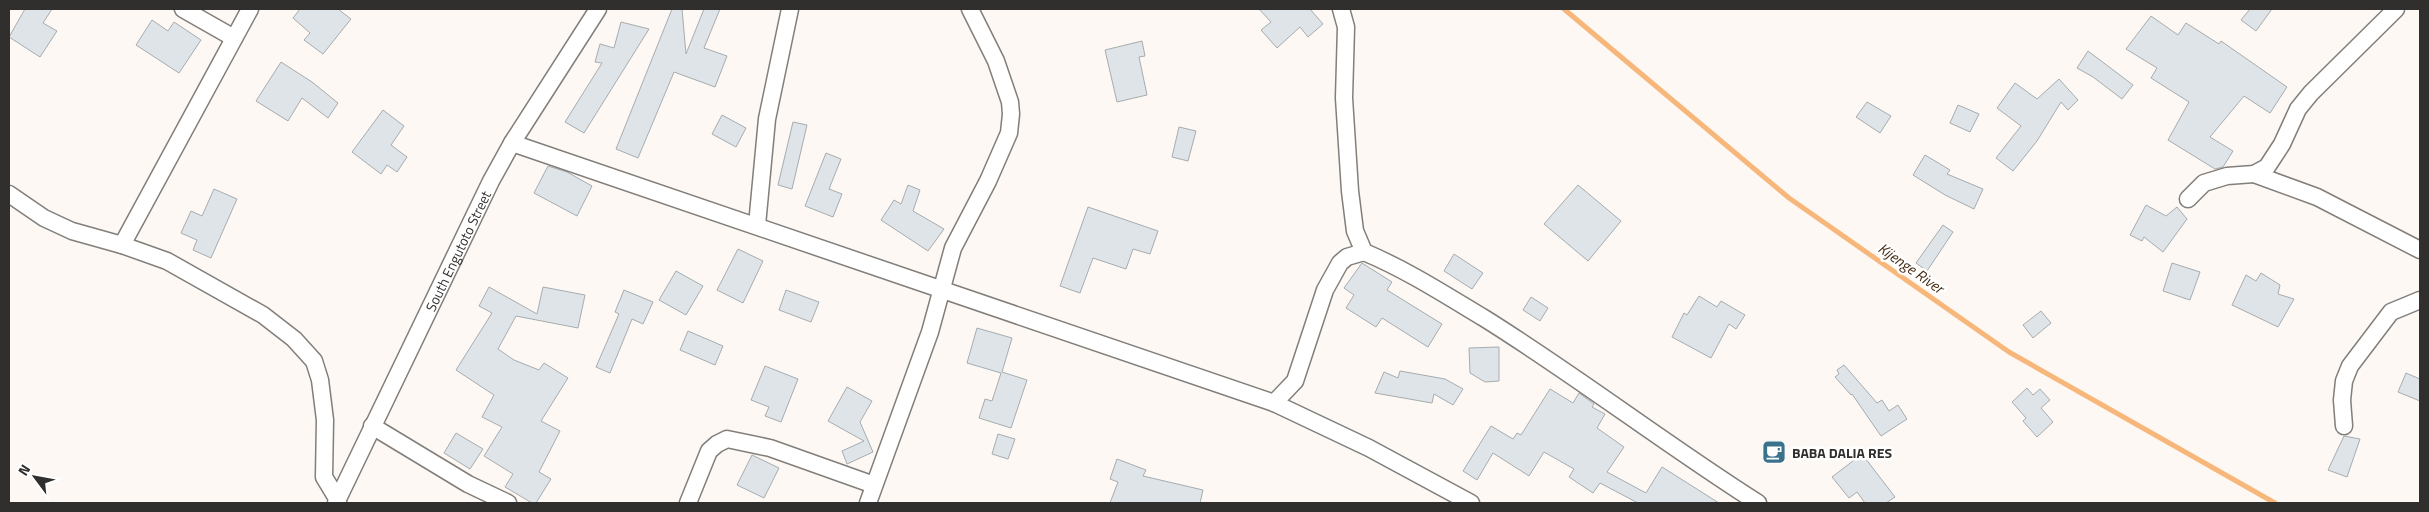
<svg xmlns="http://www.w3.org/2000/svg" width="2429" height="512" font-family="'Titillium Web',sans-serif">
	<style>
		.lines { fill: none; stroke-linecap: round; stroke-linejoin: round }
		.stream { stroke: #f7b77b; stroke-width: 5 }
		.building { fill: #dee4e8; stroke: #a6acaf }
		.minor-casing { stroke: #827e7a; stroke-width: 19 }
		.minor { stroke: #fff; stroke-width: 16 }
		.labels { text-anchor: middle; dominant-baseline: central; stroke-width: 5; stroke-linejoin: round; paint-order: stroke }
		.street-label { font-size: 14px; fill: #312f2d; stroke: #fff }
		.poi-label { font-size: 14px; font-weight: bold; fill: #312f2d; stroke: #fff; text-anchor: start }
		.water-label { font-size: 15px; font-style: italic; fill: #462c12; stroke: #fff }
	</style>
	<rect width="100%" height="100%" fill="#fdf8f3"/>
	<g class="lines">
		<polyline class="stream" points="1564,9 1789,198 2009,352 2275,503"/>
	</g>
	<g class="building">
		<polygon points="25,9 52,9 43,23 57,31 40,57 9,37"/>
		<polygon points="300,9 338,9 351,19 323,54 304,40 310,33 293,18"/>
		<polygon points="672,9 682,9 686,54 704,9 720,9 704,48 727,56 715,87 674,72 638,158 616,149"/>
		<polygon points="1259,9 1310,9 1323,24 1308,37 1300,27 1277,48 1261,30 1271,22"/>
		<polygon points="2250,9 2272,9 2256,31 2241,20"/>
		<polygon points="2151,16 2178,35 2186,23 2219,44 2221,41 2287,87 2270,113 2244,96 2210,137 2233,151 2223,167 2215,169 2168,140 2189,102 2151,78 2157,68 2126,49"/>
		<polygon points="152,20 168,31 174,22 201,40 179,73 136,45"/>
		<polygon points="621,22 649,29 584,133 565,122 602,63 595,62 600,44 614,48"/>
		<polygon points="1142,41 1145,56 1139,57 1147,95 1117,102 1105,50"/>
		<polygon points="2088,51 2133,85 2122,99 2093,77 2077,68"/>
		<polygon points="281,62 312,82 338,103 328,118 302,98 288,121 256,101"/>
		<polygon points="2059,79 2078,100 2068,110 2061,102 2037,141 2013,171 1996,158 2021,126 1997,108 2015,83 2037,99"/>
		<polygon points="1867,102 1891,116 1880,133 1856,117"/>
		<polygon points="1958,105 1979,114 1970,132 1950,123"/>
		<polygon points="383,110 404,126 391,145 407,157 397,172 387,165 381,174 352,152"/>
		<polygon points="722,115 746,128 736,147 712,134"/>
		<polygon points="793,122 807,125 792,189 778,185"/>
		<polygon points="1179,127 1196,131 1188,161 1172,157"/>
		<polygon points="826,153 841,159 829,189 842,194 833,217 805,206"/>
		<polygon points="1925,155 1950,170 1947,174 1983,189 1974,209 1945,195 1913,175"/>
		<polygon points="548,166 567,172 592,186 577,216 534,193"/>
		<polygon points="908,185 920,190 913,211 944,229 928,251 881,220 894,200 901,204"/>
		<polygon points="1578,185 1621,221 1588,261 1544,224"/>
		<polygon points="214,189 237,199 211,258 193,250 197,240 181,233 191,211 202,216"/>
		<polygon points="2146,205 2166,216 2177,207 2187,219 2163,252 2144,237 2142,241 2130,235"/>
		<polygon points="1088,207 1158,231 1150,254 1133,249 1126,269 1093,258 1080,293 1060,286"/>
		<polygon points="1943,225 1953,232 1927,271 1916,263"/>
		<polygon points="738,249 763,261 743,303 717,290"/>
		<polygon points="1454,254 1483,273 1472,289 1444,271"/>
		<polygon points="1362,263 1392,282 1387,290 1442,324 1428,347 1382,318 1376,327 1346,308 1354,295 1344,288"/>
		<polygon points="2172,263 2200,272 2190,300 2163,291"/>
		<polygon points="676,271 703,286 686,315 659,300"/>
		<polygon points="2261,273 2280,285 2278,294 2294,299 2278,327 2232,305 2246,275 2256,281"/>
		<polygon points="489,287 537,314 543,287 585,295 578,328 516,316 498,349 514,360 539,370 544,363 568,378 541,421 560,431 539,472 551,479 536,503 532,503 505,487 513,474 484,456 502,427 482,417 494,395 456,370 492,313 479,306"/>
		<polygon points="624,290 653,302 643,324 632,319 610,373 596,367 619,314 615,312"/>
		<polygon points="786,290 819,302 811,322 779,310"/>
		<polygon points="1699,296 1717,307 1721,301 1745,315 1736,329 1729,324 1711,358 1672,337 1684,313 1687,315"/>
		<polygon points="1531,297 1548,308 1540,321 1523,310"/>
		<polygon points="2041,311 2051,323 2033,338 2023,325"/>
		<polygon points="977,328 1012,338 1002,372 1027,380 1011,428 979,418 985,399 992,401 1001,373 967,363"/>
		<polygon points="688,331 723,346 715,365 680,350"/>
		<polygon points="1499,347 1499,381 1485,382 1470,373 1469,348"/>
		<polygon points="1844,365 1877,403 1882,400 1889,411 1898,405 1907,419 1881,436 1852,394 1851,395 1835,377 1839,374 1837,370"/>
		<polygon points="765,366 798,379 781,422 765,416 769,407 751,400"/>
		<polygon points="1400,371 1445,379 1463,389 1453,405 1434,394 1432,403 1375,393 1384,372 1398,378"/>
		<polygon points="2406,373 2420,379 2420,401 2398,392"/>
		<polygon points="847,387 872,401 860,422 873,452 847,464 842,451 864,441 828,421"/>
		<polygon points="2027,388 2033,395 2040,389 2050,400 2041,408 2053,422 2037,437 2023,421 2026,418 2012,402"/>
		<polygon points="1550,389 1573,403 1579,393 1594,404 1592,407 1605,414 1597,428 1624,447 1607,472 1646,493 1662,467 1719,503 1638,503 1600,483 1593,493 1569,477 1574,469 1544,452 1529,476 1493,453 1477,480 1463,471 1491,426 1513,439 1517,433 1521,435"/>
		<polygon points="456,433 483,449 470,469 444,453"/>
		<polygon points="998,434 1015,439 1008,459 992,454"/>
		<polygon points="2344,436 2360,439 2347,477 2328,470"/>
		<polygon points="1862,454 1895,497 1886,503 1865,503 1857,492 1849,498 1832,477"/>
		<polygon points="752,455 779,468 764,498 737,485"/>
		<polygon points="1117,459 1146,470 1143,476 1203,490 1200,503 1110,503 1118,482 1110,479"/>
	</g>
	<g class="lines">
		<g class="minor-casing">
			<g id="minor">
				<polyline points="183,9 234,38"/>
				<path d="M1341 9 1346 27 1344 98 1350 191 1355 231 1364 252C1407 270 1444 294 1484 318 1577 376 1665 444 1758 503"/>
				<polyline points="512,143 1274,403 1369,448 1471,503"/>
				<polyline points="2254,174 2317,197 2420,250"/>
				<polyline points="9,194 44,218 72,231 122,245 167,261 263,315 294,339 314,361 320,380 325,420 324,477 338,500"/>
				<polyline points="2188,199 2204,183 2227,176 2254,174 2267,167 2282,144 2298,109 2311,93 2396,9"/>
				<polyline points="757,225 767,119 790,9"/>
				<polyline points="122,245 250,9"/>
				<polyline points="1274,403 1295,381 1325,290 1340,263 1347,257 1364,252"/>
				<polyline points="372,426 468,484 508,503"/>
				<polyline points="2344,426 2342,400 2344,381 2350,366 2391,312 2420,300"/>
				<path id="s1" d="M336 503 491 181 512 143 598 9"/>
				<polyline points="688,503 709,451 717,444 727,439 770,448 874,485"/>
				<polyline points="868,503 930,332 953,248 988,181 1009,133 1011,114 1010,102 996,61 970,9"/>
			</g>
		</g>
		<use href="#minor" class="minor"/>
	</g>
	<defs>
		<g id="cafe-square" transform="scale(1.25)"><rect x="-9" y="-9" width="18" height="18" rx="4" fill="#3a728c" stroke="#fff"/><path d="M-5.5-4.5H6V0H3Q3 3.5 0 3.5H-2.5Q-5.5 3.5-5.5 0ZM3-3.2v2h1.7v-2ZM-6 4.5H4V6H-6Z" fill="#fff"/></g>
	</defs>
	<g fill-rule="evenodd">
		<use href="#cafe-square" x="1774" y="452"/>
	</g>
	<g class="labels">
		<g class="street-label">
			<text stroke="none"><textPath href="#s1" startOffset="280">South Engutoto Street</textPath></text>
		</g>
		<g class="poi-label">
			<text x="1792" y="452">BABA DALIA RES</text>
		</g>
		<g class="water-label">
			<text transform="translate(1911 268) rotate(35)">Kijenge River</text>
		</g>
	</g>
	<rect width="2429" height="512" fill="none" stroke="#312f2d" stroke-width="20"/>
	<g transform="translate(35 477) rotate(302)" stroke="#ffffff" stroke-width="4" paint-order="stroke">
	<path d="M0-4L9 19L0 12L-9 19Z" fill="#312f2d"/>
	<text y="-8" font-size="14" font-weight="bold" text-anchor="middle" fill="#312f2d">N</text>
	</g>
</svg>
